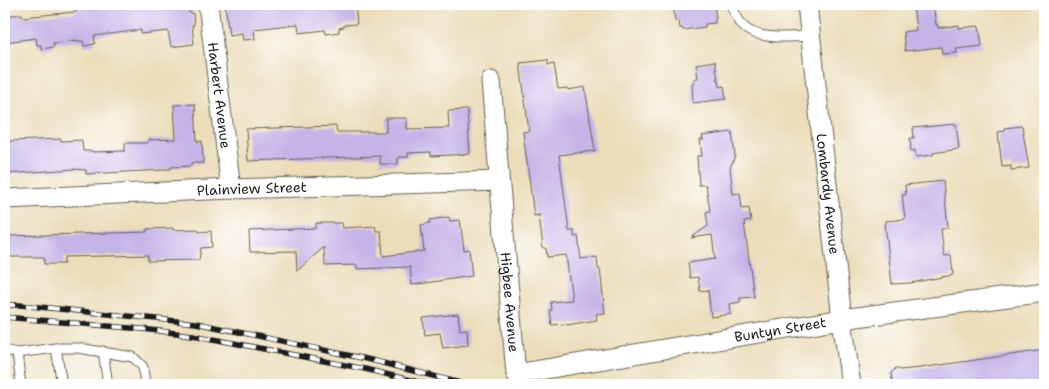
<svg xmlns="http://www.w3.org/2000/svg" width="1049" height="389" font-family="'Shantell Sans',sans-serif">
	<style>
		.building { fill: #c5b4e7 }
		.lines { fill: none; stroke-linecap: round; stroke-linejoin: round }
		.lane-casing { stroke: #646053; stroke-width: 11 }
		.street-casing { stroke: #646053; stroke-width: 21 }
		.lane { stroke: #fff; stroke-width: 9 }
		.street { stroke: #fff; stroke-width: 19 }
		.rail-casing { stroke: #1c1c1c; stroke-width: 5.5 }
		.rail { stroke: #fff; stroke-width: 4; stroke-dasharray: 11; stroke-linecap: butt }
		.labels { text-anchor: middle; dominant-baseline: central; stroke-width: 4; stroke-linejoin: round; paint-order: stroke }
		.street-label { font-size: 14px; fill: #1c1c1c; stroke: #fff }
	</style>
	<rect width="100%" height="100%" fill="#fff"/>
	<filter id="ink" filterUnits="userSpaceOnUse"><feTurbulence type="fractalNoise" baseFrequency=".02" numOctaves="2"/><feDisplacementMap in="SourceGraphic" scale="10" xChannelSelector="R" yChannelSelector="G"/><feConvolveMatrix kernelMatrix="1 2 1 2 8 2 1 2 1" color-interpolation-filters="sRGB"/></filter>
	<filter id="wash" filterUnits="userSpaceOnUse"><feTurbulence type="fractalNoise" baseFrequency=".0096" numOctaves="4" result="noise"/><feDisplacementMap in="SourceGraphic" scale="20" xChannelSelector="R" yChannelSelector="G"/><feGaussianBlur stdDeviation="1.12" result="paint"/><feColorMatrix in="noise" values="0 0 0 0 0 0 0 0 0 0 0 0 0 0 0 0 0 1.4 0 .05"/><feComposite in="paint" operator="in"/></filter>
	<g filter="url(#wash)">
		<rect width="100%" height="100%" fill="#ebddba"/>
		<g id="blocks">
			<g class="building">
				<polygon points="87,4 87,6 111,4 111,7 140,4 188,4 189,13 193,13 194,25 192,25 194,44 171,47 168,31 141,34 141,30 94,36 95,44 84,46 83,41 77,41 77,40 53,43 54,47 41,49 41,45 37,45 36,38 5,42 4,16 22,14 23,17 76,12 75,6"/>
				<polygon points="225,4 355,4 357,24 344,25 344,27 339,28 339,32 326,34 325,30 299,33 298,24 254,29 255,39 243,40 242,33 229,35"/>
				<polygon points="673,4 714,4 716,18 715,18 715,23 705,24 705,27 683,30 682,28 680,28 679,21 675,21"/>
				<polygon points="913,4 933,4 936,25 938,25 938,28 959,25 959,28 979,26 982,46 956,49 957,53 942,54 941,47 905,51 903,32 916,30"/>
				<polygon points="548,60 548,65 554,64 558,89 567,88 568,90 585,87 595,151 559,155 569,231 574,231 574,237 578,236 581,259 597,257 598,269 600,269 605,313 596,314 597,320 567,325 567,324 552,325 550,310 552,310 551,302 572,300 566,255 547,257 546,248 543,248 539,215 534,216 523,132 529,131 520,63"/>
				<polygon points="715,61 718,80 719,80 720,87 724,86 726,99 693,103 692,84 694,84 694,79 698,78 696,64"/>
				<polygon points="195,104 197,142 202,141 203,163 191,163 191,166 171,167 171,169 165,169 165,170 86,174 86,170 74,169 6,174 5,166 4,166 4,143 10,142 10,141 61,139 61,141 82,140 83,151 93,151 93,152 125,151 125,143 148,143 148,140 176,139 174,105"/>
				<polygon points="467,110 470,154 431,156 431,152 408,153 408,157 398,157 398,164 380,164 380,156 248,161 246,129 336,126 337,132 386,132 386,118 407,118 407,129 449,128 448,111"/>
				<polygon points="956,124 959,149 933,153 933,155 916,157 915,150 911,151 910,138 914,138 913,128"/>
				<polygon points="1022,126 1029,168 1011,170 1011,166 1002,167 998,132 1004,131 1004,128"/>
				<polygon points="732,132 735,156 730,168 733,194 740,193 742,209 749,208 751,221 744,222 754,297 740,298 740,302 730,304 731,314 711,317 708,290 700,291 698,277 690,278 688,263 715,259 712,235 691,238 708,226 706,212 710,211 706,185 699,185 697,156 702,156 700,140 703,140 702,136"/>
				<polygon points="943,181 948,228 941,229 944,256 951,255 953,275 910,283 892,284 885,224 886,224 886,221 905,219 902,195 906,195 905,185"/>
				<polygon points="449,217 450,221 460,220 464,250 469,249 472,276 412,285 410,267 357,269 357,265 325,266 324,247 297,271 296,251 250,252 249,231 316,228 316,223 342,223 343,228 375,226 376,231 381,231 383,256 424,251 421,225 430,223 430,220"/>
				<polygon points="173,228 173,230 198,229 199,232 211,231 212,247 201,248 199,260 148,261 148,255 64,257 64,264 44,264 44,257 10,257 9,236 147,232 147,229"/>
				<polygon points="458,314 460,330 467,329 468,345 443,348 440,333 425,335 423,318"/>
				<polygon points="1045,350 1045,385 893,385 891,373 896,368 900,370 920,368"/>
			</g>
		</g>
	</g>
	<g filter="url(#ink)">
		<use href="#blocks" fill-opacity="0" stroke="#646053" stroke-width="1"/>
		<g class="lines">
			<g class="lane-casing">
				<g id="lane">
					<path d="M730 4C734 10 737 19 742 25 755 41 792 37 811 36"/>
					<polyline points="56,348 62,385"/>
					<polyline points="4,350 17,353 56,348 78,348 133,357 143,367 145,385"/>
					<polyline points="103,351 108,385"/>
					<polyline points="17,353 21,385"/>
				</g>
			</g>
			<g class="street-casing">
				<g id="street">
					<path id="s1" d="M208 4 231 189"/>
					<path id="s2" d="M807 4 842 319 851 385"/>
					<path id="s3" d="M491 81 516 374 842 319 1045 292"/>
					<path id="s4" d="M4 199 231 189 499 181"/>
				</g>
			</g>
			<use href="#lane" class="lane"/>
			<use href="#street" class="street"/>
			<g class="rail-casing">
				<g id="rail">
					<polyline points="4,305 20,305 196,323 371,360 468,385"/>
					<polyline points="4,317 142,329 193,335 365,369 430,385"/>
				</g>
			</g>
			<use href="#rail" class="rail"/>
		</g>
	</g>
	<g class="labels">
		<g class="street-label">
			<text stroke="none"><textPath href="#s1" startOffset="92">Harbert Avenue</textPath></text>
			<text stroke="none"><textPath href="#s4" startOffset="248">Plainview Street</textPath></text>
			<text stroke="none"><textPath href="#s2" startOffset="191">Lombardy Avenue</textPath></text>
			<text stroke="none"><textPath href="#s3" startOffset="222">Higbee Avenue</textPath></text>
			<text stroke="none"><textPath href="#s3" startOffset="562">Buntyn Street</textPath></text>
		</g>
	</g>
	<rect width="1049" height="389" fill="none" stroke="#fff" stroke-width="20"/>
</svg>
